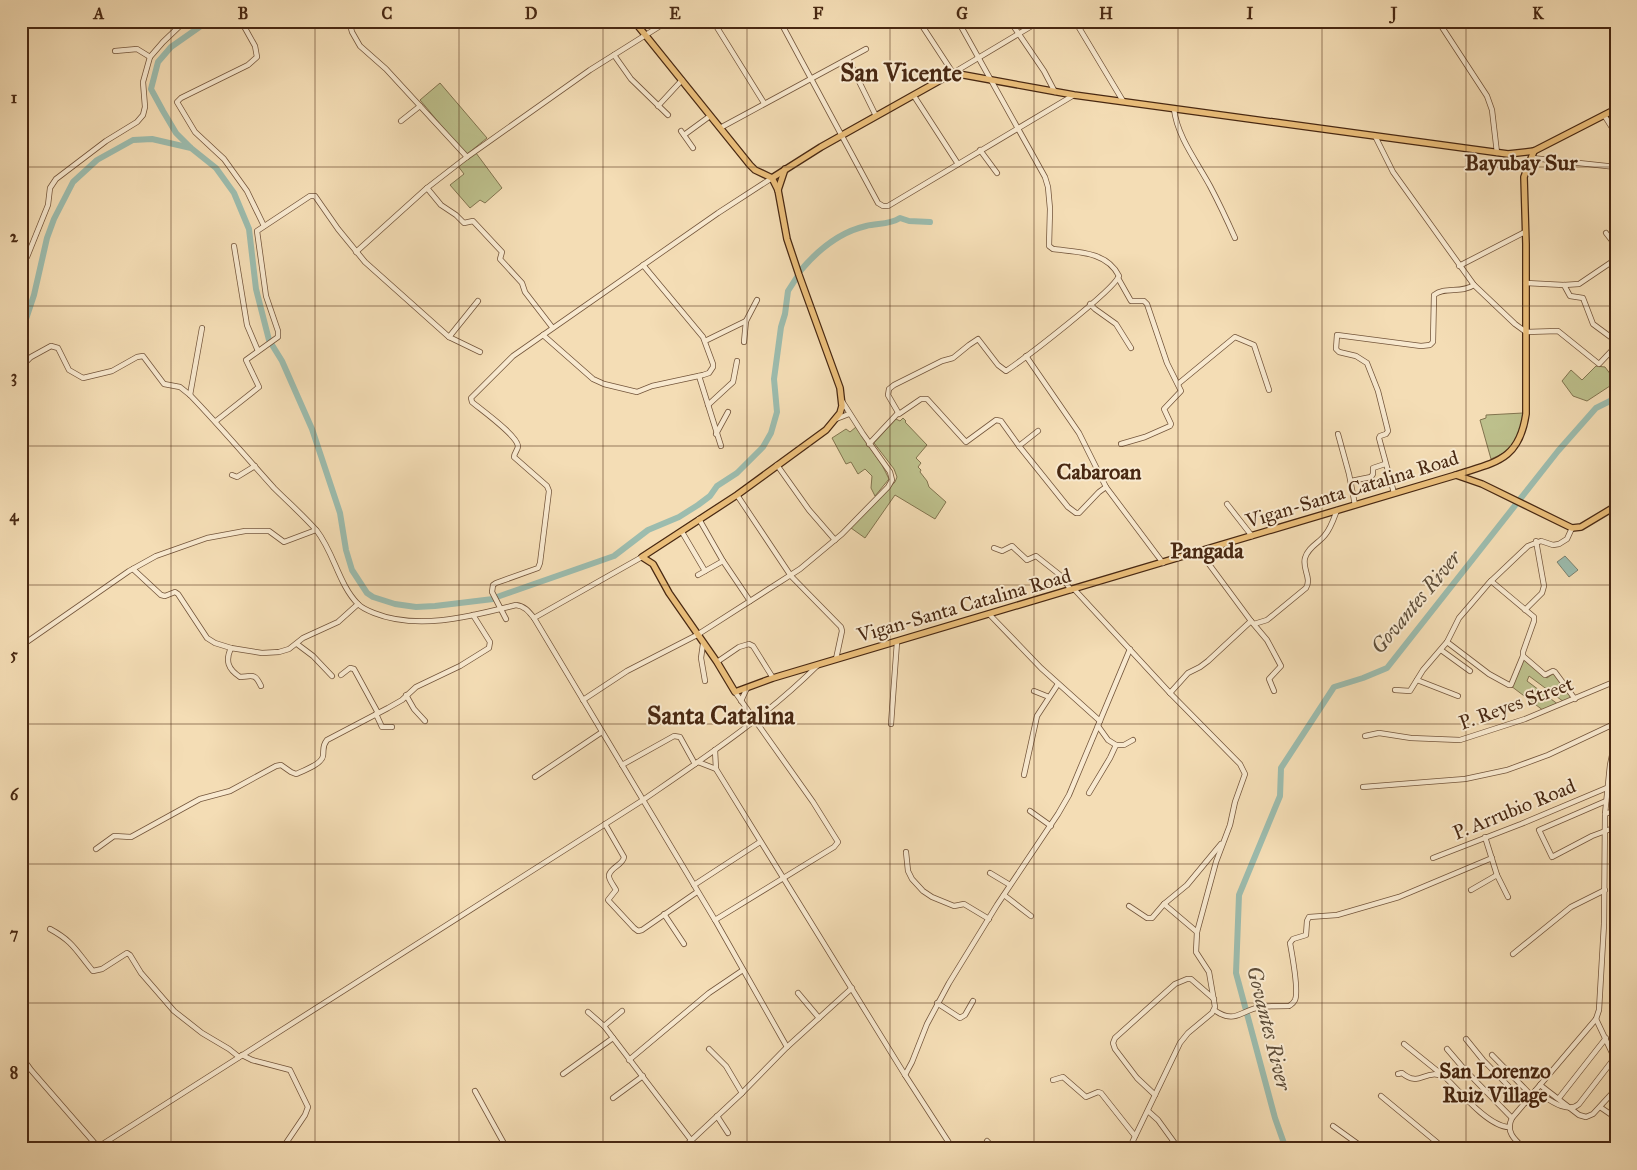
<svg xmlns="http://www.w3.org/2000/svg" width="1637" height="1170" font-family="'IM FELL Great Primer',serif">
	<style>
		.green { fill: #bdc08c; stroke: #82744f }
		.water { fill: #9cbcae; stroke: #7a8170 }
		.lines { fill: none; stroke-linecap: round; stroke-linejoin: round }
		.river { stroke: #9cbcae; stroke-width: 6 }
		.minor-casing { stroke: #73553b; stroke-width: 6 }
		.major-casing { stroke: #482812; stroke-width: 8 }
		.minor { stroke: #f8e9cf; stroke-width: 4.5 }
		.major { stroke: #eabe7a; stroke-width: 5.5 }
		.grid { fill: none; stroke: #482812; stroke-width: 1; stroke-opacity: 0.55 }
		.labels { text-anchor: middle; dominant-baseline: central; stroke-width: 4; stroke-linejoin: round; paint-order: stroke }
		.street-label { font-size: 20px; fill: #482812; stroke: #f8e9cf }
		.water-label { font-size: 21px; font-style: italic; fill: #5d4d39; stroke: #f8e9cf }
		.neighbourhood-label { font-size: 21px; font-weight: bold; fill: #482812; stroke: #f8e9cf }
		.quarter-label { font-size: 22px; font-weight: bold; fill: #482812; stroke: #f8e9cf }
		.district-label { font-size: 25px; font-weight: bold; fill: #482812; stroke: #f8e9cf }
		.neatline { fill: none; stroke: #482812; stroke-width: 2 }
		.grid-label { font-size: 16px; text-anchor: middle; font-weight: bold; fill: #482812 }
	</style>
	<rect width="100%" height="100%" fill="#f4ddb5"/>
	<filter id="stains"><feTurbulence type="fractalNoise" baseFrequency=".004" numOctaves="4"/><feColorMatrix values="0 0 0 0 .2 0 0 0 0 .09 0 0 0 0 .02 0 0 0 .5 -.17"/></filter>
	<radialGradient id="worn" r=".72"><stop offset=".6" stop-color="#630" stop-opacity="0"/><stop offset="1" stop-color="#630" stop-opacity=".3"/></radialGradient>
	<g class="green">
		<polygon points="440,83 487,138 466,155 420,100"/>
		<polygon points="476,153 502,188 485,203 480,200 470,208 450,185 464,174 458,166"/>
		<polygon points="1596,366 1605,367 1611,375 1616,372 1616,382 1587,401 1573,396 1562,381 1571,370 1582,380"/>
		<path d="M1523 413C1524 419 1522 424 1520 429 1514 448 1509 451 1491 459L1480 420 1486 418V415Z"/>
		<polygon points="903,418 906,421 905,422 927,445 916,458 921,463 918,467 921,470 920,472 927,481 929,487 946,502 935,519 895,495 865,538 851,528 895,482 897,477 894,469 874,443 896,419 900,421"/>
		<polygon points="856,427 882,465 889,479 875,496 871,488 872,476 865,469 858,474 851,462 846,464 832,438 846,429 850,432"/>
		<polygon points="1524,659 1547,678 1554,673 1572,699 1564,702 1529,676 1527,681 1559,705 1544,711 1511,686"/>
	</g>
	<polygon class="water" points="1565,556 1578,570 1569,577 1557,562"/>
	<g class="lines">
		<g class="river">
			<polyline points="190,147 176,133 163,111 151,89 158,62 171,47 208,21"/>
			<path d="M801 270C818 250 840 232 866 226 878 223 889 225 900 218L909 221 930 222"/>
			<polyline points="21,334 34,295 47,238 54,219 73,182 97,160 133,140 152,139 191,148 216,168 234,193 249,229 256,289 269,340 282,361 312,429 340,513 346,550 352,570 367,593 373,597 395,604 416,607 435,606 493,599"/>
			<polyline points="497,597 614,556 648,530 679,517 698,505 710,496 717,486 737,473 763,447 771,433 777,412 774,379 781,327 785,314 788,291 797,277"/>
			<polyline points="1286,1149 1275,1118 1236,973 1239,895 1280,796 1281,768 1334,687 1363,678 1387,668 1558,451 1596,408 1616,398"/>
		</g>
		<g class="minor-casing">
			<g id="minor">
				<polyline points="241,21 255,46 257,57 248,65 181,98 177,102 195,132 224,159 247,191 264,226"/>
				<polyline points="349,21 352,32 360,46 386,69 467,157"/>
				<polyline points="713,21 764,103"/>
				<polyline points="780,21 878,203 883,206 888,206 1074,95"/>
				<polyline points="919,21 953,73 1040,21"/>
				<path d="M958 21 1045 177 1048 187 1050 209 1049 246 1053 249C1076 252 1107 251 1119 276 1113 291 1024 359 1006 371L998 365 978 339 969 345 953 358 942 361 894 385 889 389 888 395 899 414 921 399H927L966 442 996 420 1001 421 1019 446 1068 507 1076 513H1079L1099 492 1106 487"/>
				<polyline points="1010,21 1044,71 1055,92"/>
				<polyline points="1075,21 1123,101"/>
				<polyline points="1438,21 1487,96 1492,110 1497,153"/>
				<polyline points="115,51 137,49 150,57"/>
				<polyline points="614,55 631,79 668,115"/>
				<polyline points="848,59 876,116"/>
				<polyline points="914,96 958,164"/>
				<polyline points="658,106 682,80"/>
				<path d="M1174 109C1177 136 1197 162 1210 186 1219 203 1227 220 1235 238"/>
				<polyline points="1604,115 1616,134"/>
				<polyline points="401,121 420,106"/>
				<polyline points="720,128 866,49"/>
				<polyline points="681,131 693,148"/>
				<polyline points="684,135 710,116"/>
				<polyline points="1375,136 1393,172 1474,285 1515,324 1526,332 1558,331 1599,364 1616,346"/>
				<polyline points="980,150 997,173"/>
				<polyline points="1532,158 1616,167"/>
				<polyline points="427,188 441,205 456,215 464,223 473,221 502,252 500,259 522,283 525,292 552,327"/>
				<polyline points="1606,233 1616,246"/>
				<polyline points="234,246 247,325 258,351"/>
				<polyline points="356,252 427,188 467,157 590,70 668,21"/>
				<polyline points="21,262 27,257 48,205 50,188 56,179 106,141 137,122 143,115 145,107 143,82 150,57 163,42 185,21"/>
				<polyline points="1459,266 1525,232"/>
				<polyline points="1118,278 1131,301 1144,301 1147,304 1167,363 1181,391 1164,409 1171,424 1170,426 1145,437 1121,444"/>
				<polyline points="1526,283 1564,285 1579,284 1616,259"/>
				<polyline points="1564,285 1570,296 1583,298 1593,324 1616,341"/>
				<polyline points="1090,304 1095,309 1116,324 1131,348"/>
				<polyline points="543,335 593,379 604,384 637,392 652,386 703,375 709,373 713,367 713,364 703,337 643,265"/>
				<polyline points="449,337 478,301"/>
				<polyline points="705,341 746,321"/>
				<polyline points="744,342 746,321 757,300"/>
				<polyline points="1026,356 1079,433 1106,487 1163,563"/>
				<path d="M21 367 31 357 51 346 58 348 69 370 83 378 112 371 137 357 143 356 164 384 180 387 190 395C219 425 246 457 274 488 288 502 304 516 317 531 334 553 339 585 358 604 362 608 369 611 374 613 419 631 472 616 516 605 525 606 529 612 534 618L715 920 787 1047"/>
				<polyline points="699,376 721,446"/>
				<polyline points="1178,384 1235,337 1254,345 1269,390"/>
				<polyline points="190,395 202,328"/>
				<polyline points="708,405 733,382 737,361"/>
				<polyline points="836,419 849,414"/>
				<polyline points="216,421 259,387 246,360 278,337 278,331 266,296 257,231 310,196 315,196 338,229 365,262 449,337 480,352"/>
				<polyline points="716,434 728,412"/>
				<polyline points="1338,434 1349,474 1355,505"/>
				<polyline points="869,444 898,413"/>
				<polyline points="1019,446 1038,431"/>
				<polyline points="777,465 809,510 835,540"/>
				<polyline points="232,475 237,477 255,466"/>
				<polyline points="1351,481 1371,477 1373,474 1373,468 1385,464"/>
				<path d="M1394 493 1379 438 1380 436 1386 434 1388 431 1378 391 1367 363 1356 356 1339 352 1336 349 1337 335 1421 346 1430 345 1433 342 1434 295C1445 286 1461 294 1474 285"/>
				<polyline points="737,495 791,576 841,627 842,631 836,659"/>
				<polyline points="1227,504 1252,536"/>
				<polyline points="699,519 723,561 750,601"/>
				<polyline points="682,532 705,571"/>
				<polyline points="994,548 1002,551 1012,546 1027,560 1036,556 1060,575 1071,590"/>
				<polyline points="1200,552 1251,621 1267,640 1281,666 1269,679 1274,691"/>
				<polyline points="133,569 161,595 165,596 175,592 178,594 207,638 215,643 231,648"/>
				<polyline points="698,575 723,561"/>
				<polyline points="1491,581 1534,617 1534,621 1523,652 1523,656 1545,675 1553,671 1555,672 1575,699"/>
				<polyline points="1074,589 1170,693 1240,764 1245,774 1235,802 1230,825 1216,862 1197,932 1196,952 1209,972 1215,1007 1212,1013 1188,1033 1180,1043 1129,1149"/>
				<polyline points="1525,610 1542,593 1544,586 1536,541"/>
				<polyline points="989,614 1041,668 1100,721"/>
				<polyline points="534,618 642,557"/>
				<path d="M506 619 492 592 493 585 496 583 538 568 540 563 549 491 547 486 514 457C514 453 518 450 518 446 517 435 480 409 472 402L471 398 513 356 718 213 772 178"/>
				<path d="M1254 624 1267 620 1306 588C1312 578 1302 569 1305 558 1308 547 1319 543 1325 535 1331 528 1334 518 1337 510"/>
				<polyline points="1447,642 1489,674 1509,685 1511,685 1523,656"/>
				<polyline points="297,644 313,656 332,676"/>
				<polyline points="703,644 701,658 705,681"/>
				<polyline points="21,646 129,571 156,556 207,538 245,531 269,531 284,542 316,530"/>
				<polyline points="1441,650 1470,671"/>
				<polyline points="717,662 739,647 749,644 753,646 773,678"/>
				<polyline points="341,675 350,668 354,669 378,713"/>
				<polyline points="1417,680 1458,696"/>
				<path d="M261 686C255 673 253 676 240 677 228 669 225 661 231 648L262 653 279 652 289 649 303 638 338 622 358 604"/>
				<polyline points="1395,690 1410,691 1423,670 1447,642 1459,618 1489,583 1528,546 1541,541 1553,545 1559,544 1567,539 1572,528"/>
				<polyline points="1034,691 1049,697"/>
				<polyline points="1170,693 1188,673 1200,667 1208,661 1251,621"/>
				<polyline points="406,695 414,709 425,721"/>
				<polyline points="583,700 627,671 697,635 800,569 842,534 888,487 892,480 890,472 863,434 842,401"/>
				<polyline points="741,701 747,688"/>
				<polyline points="376,714 382,727 392,727"/>
				<polyline points="891,724 897,642"/>
				<polyline points="1365,736 1379,733 1411,738 1460,740 1525,719 1616,681"/>
				<polyline points="1116,745 1124,745 1133,740"/>
				<polyline points="715,750 716,769 905,1075 953,1149"/>
				<polyline points="698,762 716,769"/>
				<polyline points="622,765 674,736 680,737 695,764"/>
				<polyline points="1024,775 1037,716 1058,684"/>
				<polyline points="535,777 602,732"/>
				<polyline points="1363,787 1465,779 1507,770 1548,755 1616,723"/>
				<polyline points="1089,793 1110,758 1116,745 1108,740 1098,726"/>
				<polyline points="1606,801 1539,830 1552,857 1592,836 1616,827"/>
				<polyline points="1030,811 1051,826"/>
				<polyline points="1605,814 1616,810"/>
				<path d="M605 824 624 857C623 865 611 867 609 875 608 879 614 886 616 890L608 900 634 928 638 931 642 930 697 892"/>
				<polyline points="1485,837 1497,875 1508,897"/>
				<path d="M96 849 114 836 131 837 200 799 230 791 276 766 281 765 291 772 296 774C303 771 322 764 323 756 324 749 322 746 327 740L388 708 402 700 416 687 460 666 489 648 490 642 473 615"/>
				<polyline points="906,852 908,871 912,879 923,891 932,897 954,906 964,904 989,919"/>
				<polyline points="1433,858 1521,824 1616,784"/>
				<polyline points="990,873 1010,885"/>
				<polyline points="694,885 760,842"/>
				<polyline points="1471,890 1497,875"/>
				<polyline points="1004,895 1031,916"/>
				<polyline points="1164,904 1197,932"/>
				<polyline points="1129,906 1147,918 1152,918 1164,904 1187,885 1221,844"/>
				<polyline points="664,914 684,944"/>
				<polyline points="715,920 834,847 838,842 813,802 735,692"/>
				<path d="M50 929C74 942 76 951 93 971L102 969 127 953 130 955 141 973 174 1011 202 1033 229 1049 239 1057"/>
				<polyline points="1513,954 1571,907 1605,890"/>
				<polyline points="798,993 819,1018"/>
				<polyline points="937,1003 960,1018 965,1015 973,1001"/>
				<path d="M1214 1010C1236 1025 1240 1010 1261 1007 1270 1006 1280 1006 1289 1006 1292 1004 1293 1004 1295 1000 1299 991 1292 954 1290 943L1293 939 1306 935 1307 921 1309 917 1337 915 1399 897 1492 858"/>
				<polyline points="588,1012 604,1026 691,1140"/>
				<polyline points="604,1026 622,1011"/>
				<polyline points="1466,1039 1483,1060 1525,1103"/>
				<polyline points="1404,1044 1440,1073"/>
				<polyline points="709,1049 726,1066 742,1093"/>
				<polyline points="1447,1049 1465,1070 1512,1118"/>
				<polyline points="242,1055 252,1060 290,1070 308,1107 305,1115 282,1149"/>
				<polyline points="1492,1055 1531,1095"/>
				<polyline points="21,1056 31,1070 98,1147"/>
				<polyline points="629,1060 709,993 743,970"/>
				<polyline points="563,1074 613,1038"/>
				<path d="M1398 1074 1402 1073C1421 1089 1425 1066 1446 1078 1460 1092 1489 1127 1509 1127"/>
				<polyline points="905,1075 912,1062 927,1024 949,983 997,905 1058,814 1069,795 1130,649"/>
				<polyline points="1053,1080 1063,1077 1086,1097 1098,1092 1101,1093 1135,1136"/>
				<polyline points="1540,1085 1579,1115 1586,1117 1593,1114 1616,1089"/>
				<polyline points="475,1091 507,1149"/>
				<path d="M1535 1091C1547 1098 1567 1115 1579 1104L1613 1060V1055L1596 1019"/>
				<polyline points="1155,1095 1137,1078 1115,1049 1113,1043 1115,1038 1175,984 1187,979 1191,979 1214,999"/>
				<polyline points="1381,1096 1445,1149"/>
				<polyline points="613,1098 643,1076"/>
				<polyline points="1559,1098 1606,1038"/>
				<polyline points="1600,1107 1616,1118"/>
				<polyline points="1148,1111 1158,1120 1179,1149"/>
				<polyline points="717,1116 728,1133"/>
				<polyline points="1333,1126 1365,1149"/>
				<polyline points="987,1141 995,1149"/>
				<polyline points="614,1148 615,1149"/>
				<path d="M95 1149 643 800C704 758 766 717 818 665"/>
				<polyline points="682,1149 742,1093 787,1047 852,988"/>
				<path d="M1525 1149C1515 1140 1505 1132 1512 1118L1596 1019 1599 1010 1604 924 1605 814 1610 765 1616 736"/>
			</g>
		</g>
		<g class="major-casing">
			<g id="major">
				<path d="M634 21 750 165 755 170 772 178 778 190 787 239 799 275 840 388 842 406 840 413 826 430 737 495 642 557 653 564 669 593 717 662 735 692 773 678 1456 475C1495 462 1519 461 1526 414V244L1524 177 1534 151"/>
				<polyline points="772,178 821,147 953,73 1074,95 1508,154 1534,151 1616,109"/>
				<polyline points="778,190 785,169"/>
				<polyline points="1456,475 1482,484 1572,528 1581,527 1616,506"/>
			</g>
		</g>
		<use href="#minor" class="minor"/>
		<use href="#major" class="major"/>
	</g>
	<path class="grid" d="M171 21V1149M315 21V1149M459 21V1149M603 21V1149M747 21V1149M890 21V1149M1034 21V1149M1178 21V1149M1322 21V1149M1466 21V1149M21 167H1616M21 306H1616M21 446H1616M21 585H1616M21 724H1616M21 864H1616M21 1003H1616"/>
	<g class="labels">
		<g class="street-label">
			<text transform="translate(1352 489) rotate(-17)">Vigan-Santa Catalina Road</text>
			<text transform="translate(964 605) rotate(-16)">Vigan-Santa Catalina Road</text>
			<text transform="translate(1516 703) rotate(-20)">P. Reyes Street</text>
			<text transform="translate(1514 809) rotate(-22)">P. Arrubio Road</text>
		</g>
		<g class="water-label">
			<text transform="translate(1416 602) rotate(-50)">Govantes River</text>
			<text transform="translate(1269 1028) rotate(76)">Govantes River</text>
		</g>
		<g class="neighbourhood-label">
			<text x="1495" y="1071">San Lorenzo<tspan x="1495" dy="24">Ruiz Village</tspan></text>
		</g>
		<g class="quarter-label">
			<text x="1521" y="162">Bayubay Sur</text>
			<text x="1099" y="471">Cabaroan</text>
			<text x="1207" y="550">Pangada</text>
		</g>
		<g class="district-label">
			<text x="901" y="72">San Vicente</text>
			<text x="721" y="715">Santa Catalina</text>
		</g>
	</g>
	<rect width="1637" height="1170" fill="none" stroke="#f4ddb5" stroke-width="55"/>
	<rect x="28" y="28" width="1582" height="1114" class="neatline"/>
	<g class="grid-label">
		<text x="99" y="19">A</text>
		<text x="243" y="19">B</text>
		<text x="387" y="19">C</text>
		<text x="531" y="19">D</text>
		<text x="675" y="19">E</text>
		<text x="818" y="19">F</text>
		<text x="962" y="19">G</text>
		<text x="1106" y="19">H</text>
		<text x="1250" y="19">I</text>
		<text x="1394" y="19">J</text>
		<text x="1538" y="19">K</text>
		<text x="14" y="103">1</text>
		<text x="14" y="242">2</text>
		<text x="14" y="382">3</text>
		<text x="14" y="521">4</text>
		<text x="14" y="660">5</text>
		<text x="14" y="800">6</text>
		<text x="14" y="939">7</text>
		<text x="14" y="1078">8</text>
	</g>
	<rect width="100%" height="100%" filter="url(#stains)"/>
	<rect width="100%" height="100%" fill="url(#worn)"/>
</svg>
